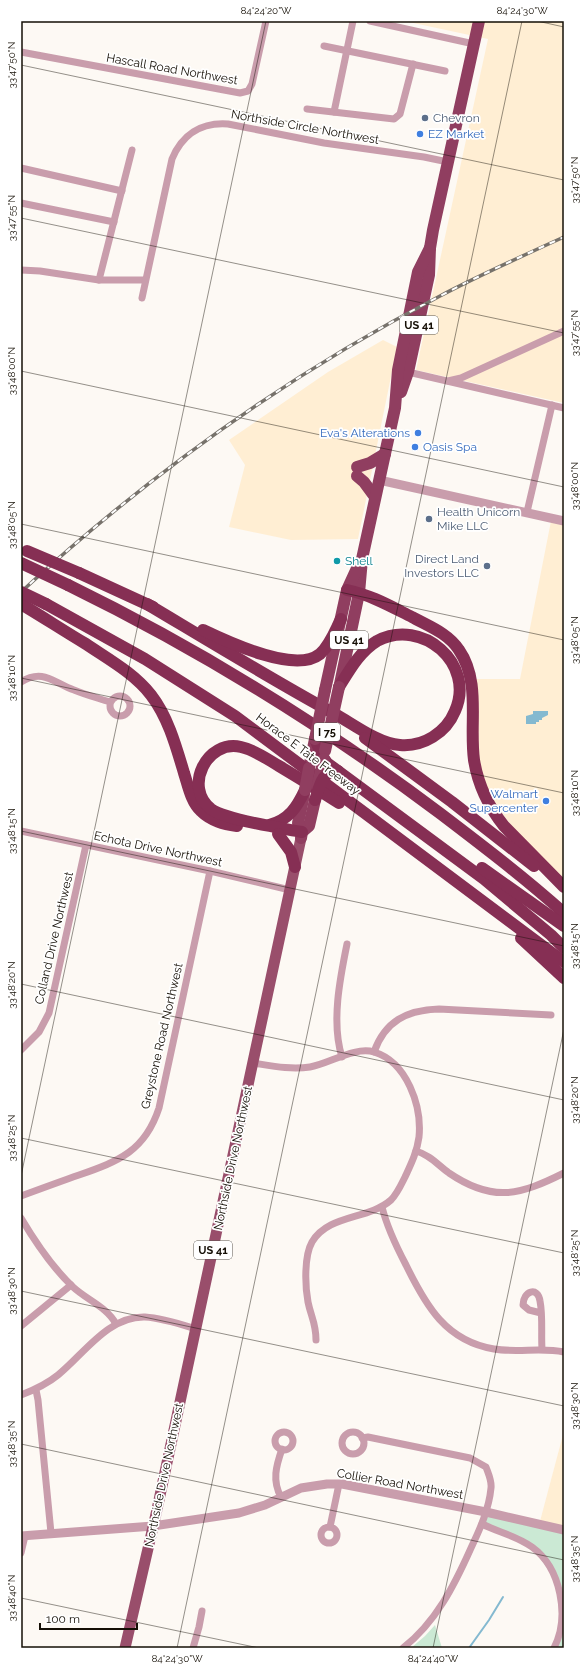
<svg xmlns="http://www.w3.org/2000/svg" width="585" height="1669" font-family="Raleway,sans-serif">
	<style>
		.built { fill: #ffeed3 }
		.green { fill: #cbe9d4 }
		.water { fill: #84b9d0 }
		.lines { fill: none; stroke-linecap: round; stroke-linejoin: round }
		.stream { stroke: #84b9d0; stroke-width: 2 }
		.minor { stroke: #c99dac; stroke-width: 7 }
		.tertiary { stroke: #c99dac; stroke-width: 9 }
		.primary { stroke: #994e6b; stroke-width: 11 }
		.trunk { stroke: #903e60; stroke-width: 12 }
		.motorway { stroke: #862f54; stroke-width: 12 }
		.rail-casing { stroke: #77726b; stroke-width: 3.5 }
		.rail { stroke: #fff; stroke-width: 2; stroke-dasharray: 6; stroke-linecap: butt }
		.trunk-bridge { stroke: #903e60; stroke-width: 12 }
		.motorway-bridge { stroke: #862f54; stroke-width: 12 }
		.ticks { fill: none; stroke: #150f06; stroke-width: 1; stroke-opacity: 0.45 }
		.service-dot { fill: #5c6f8a; stroke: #fff; stroke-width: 1.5 }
		.shop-dot { fill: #3f7fe0; stroke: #fff; stroke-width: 1.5 }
		.culture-dot { fill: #0f9aa8; stroke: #fff; stroke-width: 1.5 }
		.labels { text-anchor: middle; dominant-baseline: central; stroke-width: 3.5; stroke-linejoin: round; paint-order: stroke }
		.shield { fill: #fff; stroke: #5b5751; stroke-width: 1 }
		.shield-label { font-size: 11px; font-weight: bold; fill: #150f06 }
		.street-label { font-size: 12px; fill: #150f06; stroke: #fff }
		.service-label { font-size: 12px; fill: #4e5e75; stroke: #fff; text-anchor: start }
		.shop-label { font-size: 12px; fill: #366cbe; stroke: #fff; text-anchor: start }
		.culture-label { font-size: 12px; fill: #0d838f; stroke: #fff; text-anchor: start }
		.neatline { fill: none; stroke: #150f06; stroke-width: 1.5 }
		.ticks-label { font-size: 10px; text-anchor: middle; fill: #150f06 }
	</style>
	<rect width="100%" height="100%" fill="#fdf9f4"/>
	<g class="built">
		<polygon points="404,21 564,21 564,403 416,370 488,39"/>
		<polygon points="383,340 397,347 358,539 291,540 229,527 245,465 229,440 328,372"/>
		<polygon points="551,521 564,524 564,881 534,856 476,778 469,679 520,679"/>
		<polygon points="564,1431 564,1531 539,1525"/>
	</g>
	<g class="green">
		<polygon points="486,1512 564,1530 564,1648 554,1648 562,1615 554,1578 533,1548 482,1524"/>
		<polygon points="435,1625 442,1648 411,1648 425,1636"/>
	</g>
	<polygon class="water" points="533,711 548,711 548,715 542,718 542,720 539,720 539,722 536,722 536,724 526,724 526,716 533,714"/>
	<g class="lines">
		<polyline class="stream" points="469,1648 489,1620 503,1597"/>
		<g class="minor">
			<polyline points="370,21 474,44"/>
			<polyline points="324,46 445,71"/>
			<polyline points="21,52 240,93 248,91 252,84 266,21"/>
			<polyline points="307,109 394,119 400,114 413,64"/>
			<polyline points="334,112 353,21"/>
			<polyline points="21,168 122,191"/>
			<polyline points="21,203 114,222"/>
			<polyline points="21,270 40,271 99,280 145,280"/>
			<polyline points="99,280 132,150"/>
			<path d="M142 298 172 159C182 135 201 122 228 124L324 143 424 157 448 162"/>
			<polyline points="408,372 564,408"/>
			<polyline points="448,381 461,378 564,331"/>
			<polyline points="527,512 552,405"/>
			<path d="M21 682C43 668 54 683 74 690 86 695 98 698 110 702"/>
			<circle cx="120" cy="706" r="10"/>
			<polyline points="21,831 210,871 290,890"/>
			<polyline points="21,1050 39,1032 49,1013 86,845"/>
			<path d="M374 1052C385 1021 407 1010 439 1009L551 1015"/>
			<path d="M342 1057C331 1023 340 978 347 944"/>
			<path d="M253 1063C272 1066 291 1070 310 1067 329 1064 355 1046 374 1052 407 1062 422 1106 419 1137 417 1152 411 1164 405 1177 401 1185 397 1194 391 1200 368 1220 329 1214 312 1242 304 1256 305 1286 308 1302 311 1317 316 1323 316 1340"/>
			<path d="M416 1151C430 1155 438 1165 449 1173 493 1203 520 1195 564 1173"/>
			<path d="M21 1196C40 1189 59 1182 79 1175 119 1161 145 1151 159 1108L210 871"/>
			<path d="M382 1207C387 1227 396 1246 406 1265 426 1306 446 1341 494 1349 518 1353 541 1347 564 1352"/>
			<path d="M21 1218C34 1240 54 1269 73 1287 87 1300 107 1307 116 1324"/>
			<path d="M541 1313 529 1310 523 1305C523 1291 538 1286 540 1301 543 1316 541 1334 542 1349"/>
			<polyline points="21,1326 71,1285"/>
			<polyline points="36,1390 38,1400 51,1533"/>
			<path d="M21 1395C34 1390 47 1384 58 1375 84 1354 108 1316 145 1317 162 1318 180 1324 196 1329"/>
			<circle cx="353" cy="1443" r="11"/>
			<circle cx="284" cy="1441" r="9"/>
			<path d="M362 1438 368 1437 470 1458 486 1467C488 1473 492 1481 491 1488 489 1509 480 1529 471 1548 454 1586 436 1622 403 1648"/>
			<path d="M281 1497C272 1481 276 1466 282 1449"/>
			<path d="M482 1524C498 1532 517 1536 532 1547 561 1568 570 1617 554 1648"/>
			<circle cx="329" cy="1535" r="8"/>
			<polyline points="330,1527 339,1484"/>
			<polyline points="21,1553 25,1536"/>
			<polyline points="193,1648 199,1627 202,1611"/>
		</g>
		<g class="tertiary">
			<polyline points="379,480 564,521"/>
			<polyline points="21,1536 153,1526 239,1513 265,1505 301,1488 327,1484 342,1484 486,1512 564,1530"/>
		</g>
		<polyline class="primary" points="125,1648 156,1514 301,838"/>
		<g class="trunk">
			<polyline points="401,392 408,372 429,275 430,248 433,230 479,21"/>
			<polyline points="357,467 370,463 385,454"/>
			<polyline points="357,476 364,482 375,497"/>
			<polyline points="340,684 359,593 362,559 395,408 398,370 418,272 430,248"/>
			<polyline points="325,690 347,590 358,566"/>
			<polyline points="309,768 315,739"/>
			<polyline points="302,832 309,826 315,800"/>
			<polyline points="301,838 302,832 298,823 304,795"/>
		</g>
		<g class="motorway">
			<polyline points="79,573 153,607"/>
			<path d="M68 585C199 649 324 726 441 814 483 846 525 878 564 913"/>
			<path d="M347 590C371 595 390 606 412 617 428 626 448 633 459 650 481 682 469 723 474 760 478 785 488 806 504 826L564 887"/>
			<path d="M21 604C43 617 64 631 86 644 108 659 134 673 151 695 168 717 176 746 184 773 188 785 191 802 201 811 211 821 224 824 237 826"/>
			<polyline points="46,604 145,659 235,716 564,962"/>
			<path d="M147 604C209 641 271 679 335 714 353 724 379 744 400 745 423 747 446 733 455 711 476 664 422 617 377 641 360 651 349 671 339 687"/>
			<path d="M203 630C228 642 295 674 320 654 330 645 335 631 341 619"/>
			<polyline points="365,738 452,802 534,866"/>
			<polyline points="315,739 322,756 327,763 484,879 551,935 564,948"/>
			<path d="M269 825C289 820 297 807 305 790"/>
			<path d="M302 832C282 828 226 820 211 809 183 787 207 739 241 747 255 750 267 759 279 766 299 778 319 790 339 803"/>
			<polyline points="278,834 291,852 295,867"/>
			<polyline points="482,868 564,926"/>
			<polyline points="521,938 564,978"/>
		</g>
		<g class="rail-casing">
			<path id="rail" d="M21 592C147 476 288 375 440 296 480 275 522 256 564 237"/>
		</g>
		<use href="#rail" class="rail"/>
		<g class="trunk-bridge">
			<polyline points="315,739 325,690"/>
			<polyline points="325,751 339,687"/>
			<polyline points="317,787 324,759"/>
			<polyline points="305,790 309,768"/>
		</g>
		<g class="motorway-bridge">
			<polyline points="27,551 79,573"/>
			<polyline points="21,563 68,585"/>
			<polyline points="21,592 46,604"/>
			<path d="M315 800C319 789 322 769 338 771"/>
		</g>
	</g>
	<path class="ticks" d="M537 21 564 27M21 65 564 180M21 218 564 333M21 371 564 487M21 524 564 640M21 678 564 793M21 831 564 946M21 984 564 1100M21 1138 564 1253M21 1176 266 21M21 1291 564 1406M21 1444 564 1560M21 1598 259 1648M177 1648 522 21M433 1648 564 1029"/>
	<g class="service-dot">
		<circle cx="425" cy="118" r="4"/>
		<circle cx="429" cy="519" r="4"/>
		<circle cx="487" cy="566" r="4"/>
	</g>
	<g class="shop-dot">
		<circle cx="420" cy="134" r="4"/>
		<circle cx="418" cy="433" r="4"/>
		<circle cx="415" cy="447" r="4"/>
		<circle cx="546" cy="801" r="4"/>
	</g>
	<circle class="culture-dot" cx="337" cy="561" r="4"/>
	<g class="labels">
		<g class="shield">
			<rect x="400" y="316" width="38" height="18" rx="3"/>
			<rect x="330" y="631" width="38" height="18" rx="3"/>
			<rect x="314" y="723" width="26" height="18" rx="3"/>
			<rect x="194" y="1241" width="38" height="18" rx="3"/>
		</g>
		<g class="shield-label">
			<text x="419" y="325">US 41</text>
			<text x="349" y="640">US 41</text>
			<text x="327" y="732">I 75</text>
			<text x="213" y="1250">US 41</text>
		</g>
		<g class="street-label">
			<text transform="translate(172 69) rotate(10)">Hascall Road Northwest</text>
			<text transform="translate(305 127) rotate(10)">Northside Circle Northwest</text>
			<text transform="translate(308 754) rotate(37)">Horace E Tate Freeway</text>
			<text transform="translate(158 849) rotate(12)">Echota Drive Northwest</text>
			<text transform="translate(54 938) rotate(-77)">Colland Drive Northwest</text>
			<text transform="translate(162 1036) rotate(-77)">Greystone Road Northwest</text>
			<text transform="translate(233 1158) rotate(-78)">Northside Drive Northwest</text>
			<text transform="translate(164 1475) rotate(-78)">Northside Drive Northwest</text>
			<text transform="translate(400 1484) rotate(10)">Collier Road Northwest</text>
		</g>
		<g class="service-label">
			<text x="433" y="118">Chevron</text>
			<text x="437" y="512">Health Unicorn<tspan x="437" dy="14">Mike LLC</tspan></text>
			<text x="479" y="559" text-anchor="end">Direct Land<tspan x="479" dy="14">Investors LLC</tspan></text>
		</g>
		<g class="shop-label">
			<text x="428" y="134">EZ Market</text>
			<text x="410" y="433" text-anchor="end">Eva's Alterations</text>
			<text x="423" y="447">Oasis Spa</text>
			<text x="538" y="794" text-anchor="end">Walmart<tspan x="538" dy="14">Supercenter</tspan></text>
		</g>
		<g class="culture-label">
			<text x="345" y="561">Shell</text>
		</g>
	</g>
	<rect width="585" height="1669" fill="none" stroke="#ffffff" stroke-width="44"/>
	<path d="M40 1623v6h97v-6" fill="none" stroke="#150f06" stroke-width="2"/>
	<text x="46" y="1623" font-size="12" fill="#150f06" stroke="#ffffff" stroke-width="3" paint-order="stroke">100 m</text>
	<rect x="22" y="22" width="541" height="1625" class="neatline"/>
	<g class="ticks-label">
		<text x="266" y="14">84°24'20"W</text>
		<text x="522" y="14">84°24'30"W</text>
		<text transform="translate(11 65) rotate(-90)" y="4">33°47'50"N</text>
		<text transform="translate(574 180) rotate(-90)" y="4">33°47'50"N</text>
		<text transform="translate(11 218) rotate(-90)" y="4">33°47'55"N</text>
		<text transform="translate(574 333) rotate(-90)" y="4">33°47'55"N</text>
		<text transform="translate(11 371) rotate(-90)" y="4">33°48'00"N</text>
		<text transform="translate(574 486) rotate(-90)" y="4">33°48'00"N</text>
		<text transform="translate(11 525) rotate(-90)" y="4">33°48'05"N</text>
		<text transform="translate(574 640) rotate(-90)" y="4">33°48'05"N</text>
		<text transform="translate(11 678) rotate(-90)" y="4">33°48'10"N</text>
		<text transform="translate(574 793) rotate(-90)" y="4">33°48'10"N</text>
		<text transform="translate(11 831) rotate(-90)" y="4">33°48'15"N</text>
		<text transform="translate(574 946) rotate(-90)" y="4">33°48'15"N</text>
		<text transform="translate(11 985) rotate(-90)" y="4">33°48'20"N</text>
		<text transform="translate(574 1100) rotate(-90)" y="4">33°48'20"N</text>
		<text transform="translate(11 1138) rotate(-90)" y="4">33°48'25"N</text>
		<text transform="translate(574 1253) rotate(-90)" y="4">33°48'25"N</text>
		<text transform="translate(11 1291) rotate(-90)" y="4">33°48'30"N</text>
		<text transform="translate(574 1406) rotate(-90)" y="4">33°48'30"N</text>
		<text transform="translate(11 1444) rotate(-90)" y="4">33°48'35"N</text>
		<text transform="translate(574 1559) rotate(-90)" y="4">33°48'35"N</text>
		<text transform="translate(11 1598) rotate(-90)" y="4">33°48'40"N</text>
		<text x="177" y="1662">84°24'30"W</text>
		<text x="433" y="1662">84°24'40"W</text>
	</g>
</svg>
